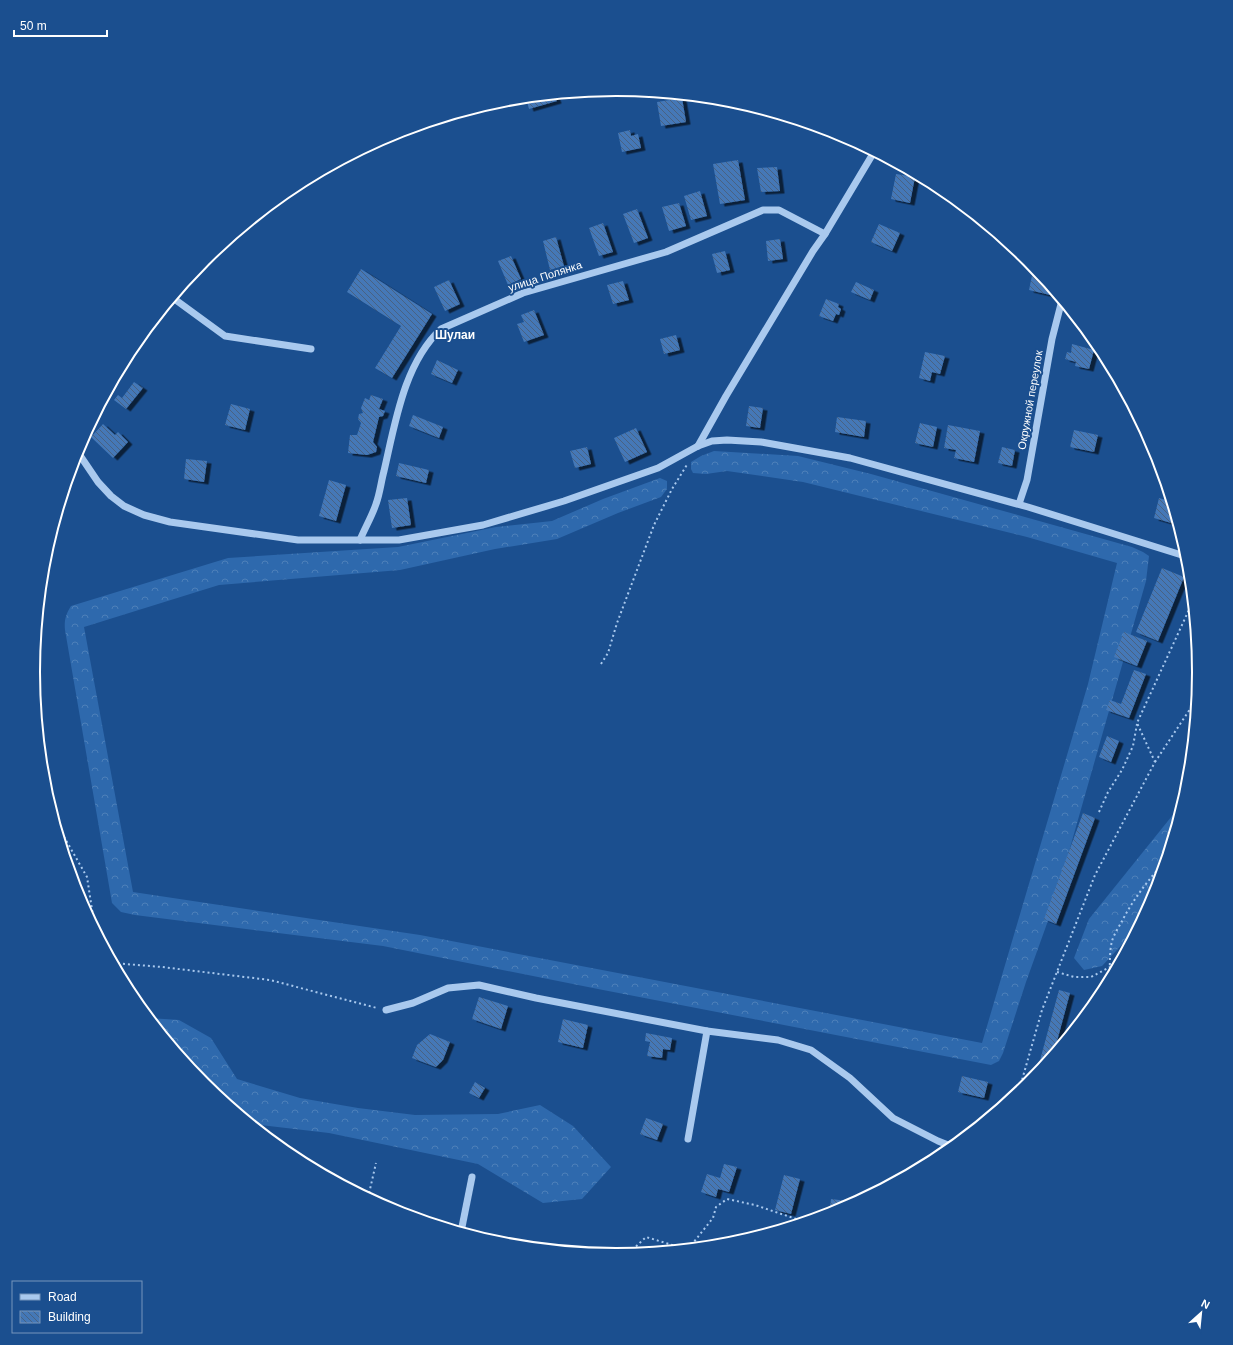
<svg xmlns="http://www.w3.org/2000/svg" width="1233" height="1345" font-family="Arial,sans-serif">
	<style>
		.forest { fill: url(#forest-crowns) }
		.building { fill: url(#building-back-hatch); filter: url(#shadow) }
		.lines { fill: none; stroke-linecap: round; stroke-linejoin: round }
		.path { stroke: #a9c9ee; stroke-width: 2; stroke-dasharray: 2 3; stroke-linecap: butt }
		.minor { stroke: #a9c9ee; stroke-width: 7 }
		.labels { text-anchor: middle; dominant-baseline: central; stroke-width: 4; stroke-linejoin: round; paint-order: stroke }
		.street-label { font-size: 11px; fill: #fff; stroke: #1b4f8f }
		.neighbourhood-label { font-size: 12px; font-weight: bold; fill: #fff; stroke: #1b4f8f }
		.rim { fill: none; stroke: #fff; stroke-width: 2 }
	</style>
	<defs>
		<pattern id="forest-crowns" width="20" height="18" patternUnits="userSpaceOnUse"><rect width="20" height="18" fill="#2e69ad"/><path d="M2 6a3 3 0 1 1 6 0M12 15a3 3 0 1 1 6 0" fill="none" stroke="#4d80b9"/></pattern>
		<pattern id="building-back-hatch" width="6" height="6" patternUnits="userSpaceOnUse"><rect width="6" height="6" fill="#4478b7"/><path d="M-1 5l2 2M0 0l6 6M5-1l2 2" fill="none" stroke="#486282"/></pattern>
		<filter id="shadow"><feDropShadow dx="4.5" dy="2.5" stdDeviation="0" flood-color="#0009"/></filter>
	</defs>
	<rect width="100%" height="100%" fill="#1b4f8f"/>
	<g class="forest">
		<path d="M714 451 798 456 871 474 1132 547 1143 552 1149 556 1146 581 1054 904 1026 982 1003 1053 999 1061 991 1065 598 989 383 946 135 915 121 912 112 903 65 630C64 620 66 614 71 606L228 558 398 547 496 527 552 521 603 499 660 478 667 481V489L661 497 618 513 557 539 495 549 400 570 219 585 84 627 133 892 420 935 982 1043 1088 684 1117 563 1027 537 803 482 727 471 706 474 693 473 691 469V462L701 456Z"/>
		<polygon points="1184,801 1155,896 1143,919 1131,935 1102,966 1084,970 1074,958 1089,919"/>
		<polygon points="149,1018 179,1020 211,1038 237,1079 300,1098 358,1108 415,1115 498,1114 540,1105 573,1126 611,1167 582,1199 543,1203 478,1164 329,1133 251,1124 204,1085"/>
	</g>
	<g class="building">
		<polygon points="555,95 557,101 529,109 526,98"/>
		<polygon points="682,98 686,122 661,126 657,102"/>
		<polygon points="630,130 631,136 638,134 641,148 622,152 618,133"/>
		<polygon points="738,160 745,200 720,204 713,164"/>
		<polygon points="777,167 780,191 761,192 757,168"/>
		<polygon points="896,174 915,177 910,203 891,199"/>
		<polygon points="700,191 707,216 691,220 684,196"/>
		<polygon points="679,203 686,226 669,231 662,207"/>
		<polygon points="637,209 648,238 634,243 623,214"/>
		<polygon points="603,223 613,252 599,256 589,228"/>
		<polygon points="879,224 900,233 892,251 871,242"/>
		<polygon points="556,237 564,266 550,270 543,241"/>
		<polygon points="780,239 783,259 768,261 766,241"/>
		<polygon points="725,251 730,270 717,273 712,254"/>
		<polygon points="511,256 521,279 508,285 498,261"/>
		<polygon points="1034,266 1052,287 1050,295 1029,290"/>
		<polygon points="361,269 432,314 392,378 375,368 401,326 347,292"/>
		<polygon points="449,280 460,304 445,311 434,287"/>
		<polygon points="623,281 629,300 613,304 607,285"/>
		<polygon points="856,282 874,290 870,300 851,292"/>
		<polygon points="826,299 839,304 838,307 841,309 839,315 836,314 833,321 819,316"/>
		<polygon points="534,310 544,335 524,342 517,324 524,322 521,315"/>
		<polygon points="676,335 680,350 664,354 660,339"/>
		<polygon points="1072,344 1094,350 1089,369 1075,366 1076,362 1065,359 1067,352 1071,353"/>
		<polygon points="925,352 945,356 940,374 932,372 930,381 919,378"/>
		<polygon points="437,360 458,370 452,383 431,374"/>
		<polygon points="134,382 143,388 126,409 114,400 118,395 122,398"/>
		<polygon points="371,395 383,399 379,409 385,411 383,416 379,417 373,442 377,447 376,452 367,455 348,453 350,435 357,435 361,423 358,419 359,414 363,413 361,408 365,398 369,400"/>
		<polygon points="231,404 250,409 245,430 225,425"/>
		<polygon points="749,406 763,408 760,428 746,426"/>
		<polygon points="413,415 443,427 439,438 409,426"/>
		<polygon points="837,417 866,421 864,437 835,432"/>
		<polygon points="920,423 937,427 933,447 915,443"/>
		<polygon points="103,424 115,435 118,432 128,442 113,458 91,437"/>
		<polygon points="948,425 980,431 974,462 954,458 956,450 944,448"/>
		<polygon points="636,428 647,452 625,462 614,438"/>
		<polygon points="1074,430 1098,435 1094,452 1070,447"/>
		<polygon points="587,447 591,464 575,468 570,451"/>
		<polygon points="1002,447 1015,450 1012,466 998,463"/>
		<polygon points="186,459 207,461 204,482 184,479"/>
		<polygon points="399,463 429,470 426,483 396,476"/>
		<polygon points="329,480 346,485 336,521 319,516"/>
		<polygon points="407,498 411,525 392,528 388,500"/>
		<polygon points="1159,498 1172,502 1178,525 1154,518"/>
		<polygon points="1162,568 1184,577 1158,641 1136,632"/>
		<polygon points="1124,632 1147,641 1137,666 1114,657"/>
		<polygon points="1134,670 1146,674 1129,718 1106,710 1110,700 1121,704"/>
		<polygon points="1107,736 1119,741 1111,762 1099,757"/>
		<polygon points="1083,813 1095,818 1056,924 1044,919"/>
		<polygon points="1059,990 1070,993 1053,1056 1037,1075 1036,1075"/>
		<polygon points="479,997 508,1006 501,1029 472,1019"/>
		<polygon points="563,1019 588,1025 583,1048 558,1042"/>
		<polygon points="646,1033 672,1038 670,1050 663,1049 662,1058 647,1056 650,1042 645,1041"/>
		<polygon points="430,1034 450,1042 443,1060 436,1067 412,1058 417,1045"/>
		<polygon points="962,1076 988,1082 984,1098 958,1092"/>
		<polygon points="475,1082 485,1088 479,1098 469,1093"/>
		<polygon points="646,1118 663,1124 657,1140 640,1134"/>
		<polygon points="724,1164 737,1167 729,1192 718,1189 716,1197 701,1192 707,1174 720,1178"/>
		<polygon points="784,1175 800,1179 791,1214 775,1210"/>
		<polygon points="831,1199 847,1201 846,1208 829,1215"/>
	</g>
	<g class="lines">
		<g class="path">
			<polyline points="601,664 608,653 617,623 654,525 672,489 688,463"/>
			<polyline points="1155,762 1198,697"/>
			<polyline points="43,776 48,785 55,821 87,877 95,929"/>
			<polyline points="1099,812 1108,792 1122,770 1133,746 1137,724"/>
			<polyline points="113,963 162,967 270,980 377,1008"/>
			<polyline points="1057,972 1074,977 1091,977 1110,967"/>
			<path d="M1110 980C1110 968 1109 953 1112 941 1114 934 1119 927 1122 921 1134 898 1149 879 1167 859"/>
			<polyline points="1021,1086 1027,1087"/>
			<polyline points="1018,1094 1042,1010 1095,875 1155,762 1137,723 1193,601"/>
			<polyline points="368,1198 376,1163"/>
			<polyline points="624,1255 629,1253 646,1237 679,1247 693,1243 713,1218 716,1207 727,1199 755,1205 805,1222"/>
		</g>
		<g class="minor">
			<polyline points="173,298 225,336 311,349"/>
			<polyline points="698,446 726,396 813,251 825,234 874,152"/>
			<polyline points="77,451 98,482 111,496 124,506 144,515 170,522 298,540 399,540 483,525 564,501 658,468 698,446 712,441 727,440 761,442 850,458 1028,507 1188,557"/>
			<polyline points="1019,504 1027,480 1052,339 1062,300"/>
			<path d="M360 540C365 528 372 516 376 504 380 493 381 482 384 471 395 424 404 363 441 329L523 293 666 252 763 210H779L825 234"/>
			<polyline points="386,1010 413,1003 448,988 479,985 536,998 707,1031 778,1040 811,1050 850,1078 893,1118 938,1141 953,1147"/>
			<polyline points="688,1139 707,1031"/>
			<polyline points="461,1232 472,1177"/>
		</g>
	</g>
	<g class="labels">
		<g class="street-label">
			<text transform="translate(545 276) rotate(-18)">улица Полянка</text>
			<text transform="translate(1030 400) rotate(-80)">Окружной переулок</text>
		</g>
		<g class="neighbourhood-label">
			<text x="455" y="335">Шулаи</text>
		</g>
	</g>
	<path d="M0 0H1233V1345H0ZM40 672a576 576 0 1 1 1152 0a576 576 0 1 1-1152 0Z" fill="#1b4f8f" fill-rule="evenodd"/>
	<path class="rim" d="M40 672a576 576 0 1 1 1152 0a576 576 0 1 1-1152 0Z"/>
	<rect x="12" y="1281" width="130" height="52" fill="#1b4f8f" stroke="#7695bc"/>
	<rect x="20" y="1294" width="20" height="6" fill="#a9c9ee" stroke="#7695bc"/>
	<text x="48" y="1301" font-size="12" fill="#ffffff">Road</text>
	<rect x="20" y="1311" width="20" height="12" fill="url(#building-back-hatch)" stroke="#7695bc"/>
	<text x="48" y="1321" font-size="12" fill="#ffffff">Building</text>
	<g transform="translate(1201 1313) rotate(27)" stroke="#1b4f8f" stroke-width="3" paint-order="stroke">
	<path d="M0-3L7 15L0 10L-7 15Z" fill="#ffffff"/>
	<text y="-6" font-size="11" font-weight="bold" text-anchor="middle" fill="#ffffff">N</text>
	</g>
	<path d="M14 30v6h93v-6" fill="none" stroke="#ffffff" stroke-width="2"/>
	<text x="20" y="30" font-size="12" fill="#ffffff" stroke="#1b4f8f" stroke-width="3" paint-order="stroke">50 m</text>
</svg>
